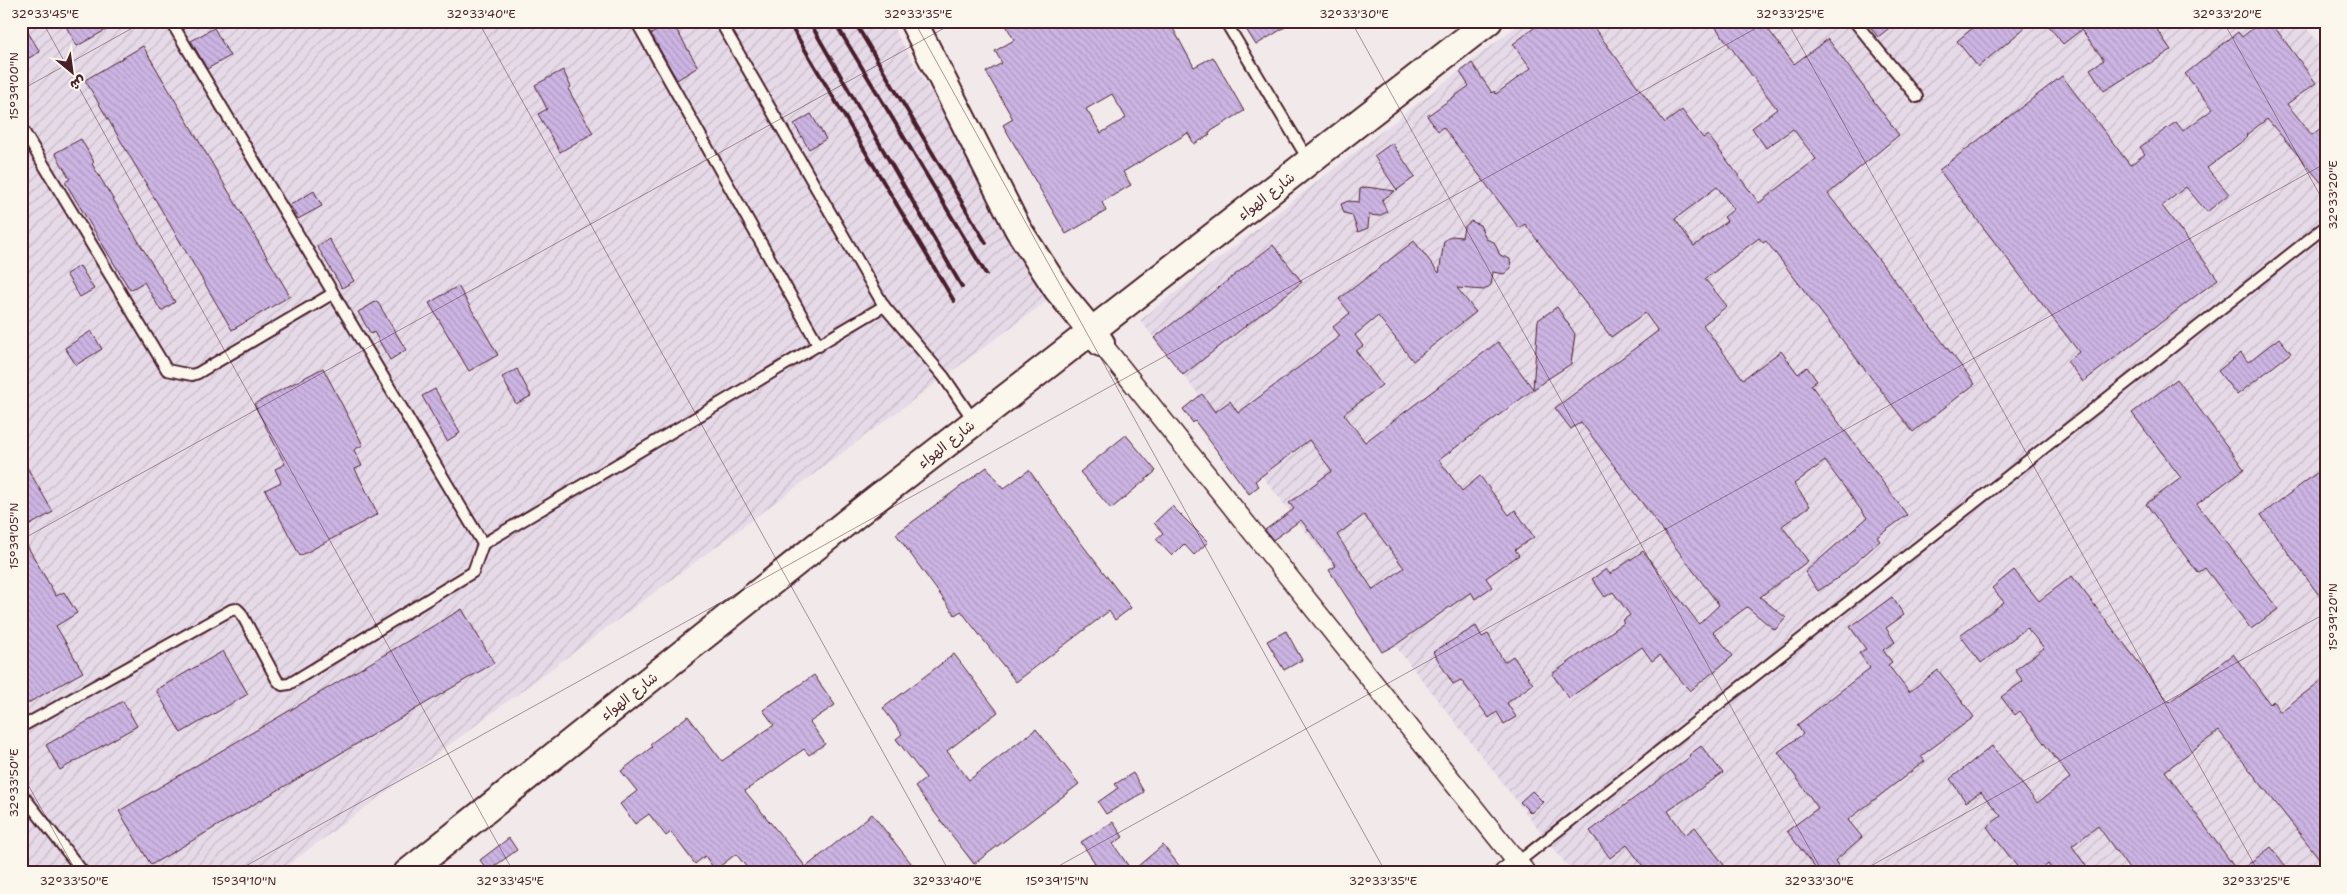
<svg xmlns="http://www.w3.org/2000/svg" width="2347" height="894" font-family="'Shantell Sans','Playpen Sans Arabic',sans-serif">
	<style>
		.industrial { fill: url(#industrial-furrows) }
		.building { fill: url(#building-back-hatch); stroke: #4a1f2b; fill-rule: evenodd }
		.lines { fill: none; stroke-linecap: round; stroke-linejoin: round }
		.lane-casing { stroke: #4a1f2b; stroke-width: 14 }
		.street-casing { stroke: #4a1f2b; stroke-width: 22 }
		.secondary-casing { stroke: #4a1f2b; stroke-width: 30 }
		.lane { stroke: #fbf7ec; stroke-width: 10 }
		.street { stroke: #fbf7ec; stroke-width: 19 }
		.secondary { stroke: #fbf7ec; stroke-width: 26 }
		.rail { stroke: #4a1f2b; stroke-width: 4 }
		.ticks { fill: none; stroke: #4a1f2b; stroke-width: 1; stroke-opacity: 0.45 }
		.labels { text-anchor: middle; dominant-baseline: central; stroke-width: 5; stroke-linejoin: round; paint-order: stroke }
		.street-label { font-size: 14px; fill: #4a1f2b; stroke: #fbf7ec }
		.neatline { fill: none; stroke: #4a1f2b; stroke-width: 2 }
		.ticks-label { font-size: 12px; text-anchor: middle; fill: #4a1f2b }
	</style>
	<defs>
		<pattern id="industrial-furrows" width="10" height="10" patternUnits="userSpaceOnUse" patternTransform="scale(1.25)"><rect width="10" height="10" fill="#e7dae8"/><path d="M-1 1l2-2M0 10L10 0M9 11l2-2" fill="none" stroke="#c8bbc7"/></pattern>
		<pattern id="building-back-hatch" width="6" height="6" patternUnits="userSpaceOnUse" patternTransform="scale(1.25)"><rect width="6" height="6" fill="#ccb4e3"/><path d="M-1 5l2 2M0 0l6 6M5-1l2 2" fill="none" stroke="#b19ac3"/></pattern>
	</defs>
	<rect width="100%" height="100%" fill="#f2eaea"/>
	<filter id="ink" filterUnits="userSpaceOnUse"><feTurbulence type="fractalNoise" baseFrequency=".02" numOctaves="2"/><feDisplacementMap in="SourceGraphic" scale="10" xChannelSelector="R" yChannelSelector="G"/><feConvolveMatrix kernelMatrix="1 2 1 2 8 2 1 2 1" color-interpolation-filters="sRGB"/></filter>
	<g filter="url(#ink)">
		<g class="industrial">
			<polygon points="21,21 889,21 1052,297 277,873 21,873"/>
			<polygon points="1523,21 2302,21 2326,52 2326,873 1573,873 1140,320"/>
		</g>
		<g class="building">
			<polygon points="21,21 40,52 21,62"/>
			<polygon points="63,21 122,21 77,46"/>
			<path d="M1017 21H1169L1194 67 1213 57 1244 111 1208 133 1210 135 1194 144 1188 133 1123 172 1131 185 1102 202 1106 211 1066 234 1003 125 1013 119 986 72 1002 63 995 51 1014 40 1007 27ZM1112 94 1126 118 1101 133 1086 109Z"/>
			<polygon points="1241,21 1295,21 1256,45"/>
			<path d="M1543 21H1589L1665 123 1682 110 1703 138 1708 135 1759 203 1816 159 1793 129 1766 148 1752 128 1777 109 1711 21H1762L1794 64 1828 39 1899 135 1828 194 1975 384 1913 432 1766 241 1763 243 1759 238 1705 279 1727 306 1703 325 1743 379 1781 351 1798 374 1807 367 1817 381 1811 385 1907 515 1877 537 1880 541 1838 578 1818 591 1805 572 1867 518 1825 461 1794 484 1810 506 1782 526 1808 561 1760 597 1786 618 1775 630 1747 607 1713 632 1733 656 1690 691 1660 655 1652 661 1642 647 1569 698 1552 674 1624 623 1622 621 1630 615 1613 592 1605 597 1592 579 1606 569 1610 574 1643 551 1699 624 1719 605 1581 422 1571 429 1555 408 1658 331 1645 313 1611 337 1525 224 1519 228 1443 127 1438 131 1427 116 1469 86 1460 72 1472 63 1492 93 1494 91 1496 94 1531 68 1513 44ZM1717 187 1734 209 1724 217 1727 221 1694 246 1675 219Z"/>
			<polygon points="1866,21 1898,21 1878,37"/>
			<polygon points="1981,21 2033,21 1978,67 1957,41"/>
			<polygon points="2045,21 2151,21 2171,50 2150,64 2149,63 2104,91 2090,69 2104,60 2081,30 2063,44"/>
			<polygon points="2262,21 2270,21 2316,83 2287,104 2312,135 2326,124 2326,188 2267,119 2246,135 2248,137 2207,168 2229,194 2207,212 2186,187 2162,206 2218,279 2083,382 2067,361 2079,352 1939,170 2062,76 2130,165 2145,154 2140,147 2176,122 2183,131 2213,109 2185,74 2238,32 2242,37"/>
			<polygon points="672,22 698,67 677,80 651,34"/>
			<polygon points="214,28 230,56 207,69 191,41"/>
			<polygon points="143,46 290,296 232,330 85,80"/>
			<polygon points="563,70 571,87 568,89 593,133 560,152 538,114 547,109 535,85"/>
			<polygon points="811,114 826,139 809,149 794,124"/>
			<polygon points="81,139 94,162 92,164 175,302 161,311 144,282 130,290 65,182 70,179 55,153"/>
			<polygon points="1392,143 1415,177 1397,190 1374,156"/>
			<polygon points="1366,187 1395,191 1382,200 1387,212 1379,216 1369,215 1368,228 1358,232 1352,215 1344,213 1341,204 1348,201 1359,202 1360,189"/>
			<polygon points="314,191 322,206 298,219 290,205"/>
			<path d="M1471 221 1480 225 1486 239 1494 242 1500 255 1510 259 1511 268 1504 274 1493 272 1491 285 1484 290 1457 288 1476 312 1413 361 1378 316 1355 335 1363 346 1356 351 1382 385 1344 414 1365 442 1498 342 1533 389 1538 320 1557 307 1575 334 1571 364 1546 380 1439 460 1462 491 1480 476 1509 515 1515 510 1534 537 1515 550 1519 555 1486 578 1492 587 1475 599 1471 592 1397 644 1382 652 1329 570 1336 566 1301 520 1273 540 1265 530 1294 509 1289 503 1332 471 1309 440 1255 481 1259 486 1249 494 1195 421 1193 423 1183 409 1202 394 1215 412 1230 401 1238 413 1340 336 1333 327 1350 313 1339 299 1414 241 1439 273 1444 241 1451 236 1462 237 1464 227ZM1364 515 1404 568 1373 590 1337 535Z"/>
			<polygon points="329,239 354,281 342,288 317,246"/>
			<polygon points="1273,245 1302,282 1183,375 1154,338"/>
			<polygon points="80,266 94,289 80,297 66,274"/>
			<polygon points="458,286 498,355 469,371 429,303"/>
			<polygon points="377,301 406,350 390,360 374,332 371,334 358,312"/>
			<polygon points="91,331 102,349 76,365 65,348"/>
			<polygon points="2279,338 2291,353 2237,395 2218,371 2241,353 2248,362"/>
			<polygon points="323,368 363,445 354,450 362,466 355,469 378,514 300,556 265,490 281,482 275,469 285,464 254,404"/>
			<polygon points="517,369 531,396 516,404 502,377"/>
			<polygon points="2177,379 2244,469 2197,504 2278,609 2251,629 2205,568 2198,573 2146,504 2181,478 2132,413"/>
			<polygon points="435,389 460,433 447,441 422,396"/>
			<polygon points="1126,435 1156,471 1111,509 1080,472"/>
			<polygon points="21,457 53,512 21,530"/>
			<polygon points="2326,466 2326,605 2261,515"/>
			<polygon points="987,467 1003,489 1029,470 1071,530 1131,608 1115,620 1109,611 1016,682 961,611 955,615 896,534"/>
			<polygon points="1172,506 1208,542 1194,555 1184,544 1172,556 1156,539 1163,533 1154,523"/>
			<polygon points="21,535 56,596 64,592 77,613 56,626 83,672 21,707"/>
			<polygon points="2014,570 2039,601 2072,576 2169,702 2233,654 2270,704 2273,701 2280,712 2326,677 2326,867 2219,731 2165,771 2238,872 2271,847 2291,873 2132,873 2098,826 2072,846 2091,873 2054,873 2048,864 2037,873 2022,873 1987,827 2001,816 1981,792 1966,802 1950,779 1992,746 2037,803 2070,778 2020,711 2015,715 2001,697 2023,681 2015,670 2044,648 2027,628 1981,663 1960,635 2004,602 1992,588"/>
			<polygon points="1892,597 1904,615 1886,628 1895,642 1883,650 1892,662 1888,665 1909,692 1938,670 1974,717 1921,756 1925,761 1848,820 1862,837 1835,861 1843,873 1819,873 1787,831 1818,808 1778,752 1803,734 1797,725 1870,668 1859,653 1866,649 1850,627"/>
			<polygon points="462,609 494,663 151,865 119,811"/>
			<polygon points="1476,626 1482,637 1488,634 1504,662 1513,656 1533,684 1507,703 1516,717 1504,724 1497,712 1489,718 1461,680 1453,684 1433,652"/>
			<polygon points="1286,631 1302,660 1284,670 1267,641"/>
			<polygon points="223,651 248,694 181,733 156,690"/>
			<polygon points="954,654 998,712 947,751 969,780 1036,729 1079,784 974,864 915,787 926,778 896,739 902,734 883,708"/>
			<polygon points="814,675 835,705 810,722 825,744 809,755 804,749 745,791 806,867 872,814 919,873 751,873 736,854 715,870 705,856 695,864 671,832 666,836 649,814 635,824 620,804 637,791 621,771 652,747 650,744 688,716 722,761 774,725 763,710"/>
			<polygon points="123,701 137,726 60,770 46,745"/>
			<polygon points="1701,746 1723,773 1668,811 1685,835 1695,827 1730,873 1648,873 1627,845 1610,858 1590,831 1690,757 1689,755"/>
			<polygon points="1133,773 1144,792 1106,814 1098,802 1118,788 1115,784"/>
			<polygon points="1532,791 1543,802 1531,813 1520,802"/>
			<polygon points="1113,822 1123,837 1113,844 1132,871 1163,845 1185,873 1081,873 1095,863 1081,842"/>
			<polygon points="509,838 517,850 488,871 480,860"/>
		</g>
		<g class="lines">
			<g class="lane-casing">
				<g id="lane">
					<polyline points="636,21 819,346"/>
					<polyline points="720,21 884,306 944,377 974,421"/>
					<polyline points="1225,21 1309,161"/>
					<polyline points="1854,21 1917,97"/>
					<polyline points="21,127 167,370 192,375 198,373 332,294"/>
					<polyline points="483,544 884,306"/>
					<polyline points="21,727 231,610 237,609 241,613 277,680 282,685 289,684 473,572 483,544 176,30"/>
					<polyline points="21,793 83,872"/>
					<polyline points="1518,862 2326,226"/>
				</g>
			</g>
			<g class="street-casing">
				<g id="street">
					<polyline points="1101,343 1526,873"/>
					<polyline points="1504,873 1518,862"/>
				</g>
			</g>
			<g class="secondary-casing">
				<g id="secondary">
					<polyline points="913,21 1018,229 1057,289 1101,343"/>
					<polyline points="407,873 867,506 1489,21"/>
				</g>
			</g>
			<use href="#lane" class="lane"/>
			<use href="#street" class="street"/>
			<use href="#secondary" class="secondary"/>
			<g class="rail">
				<polyline points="788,21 954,301"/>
				<polyline points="809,21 962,287"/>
				<polyline points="834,21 986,274"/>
				<polyline points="854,21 986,243"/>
			</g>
		</g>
	</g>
	<path class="ticks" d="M42 21 514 873M478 21 950 873M914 21 1386 873M1351 21 1823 873M1787 21 2259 873M2223 21 2326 206M21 90 145 21M21 540 957 21M21 772 77 873M233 873 1769 21M1046 873 2326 163M1858 873 2326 613"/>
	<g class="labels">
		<g class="street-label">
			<text transform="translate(1266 196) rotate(-38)">شارع الهواء</text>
			<text transform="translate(946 444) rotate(-38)">شارع الهواء</text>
			<text transform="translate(629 696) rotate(-38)">شارع الهواء</text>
		</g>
	</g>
	<rect width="2347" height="894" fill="none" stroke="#fbf7ec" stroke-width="55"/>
	<g transform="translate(72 72) rotate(151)" stroke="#fbf7ec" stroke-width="4" paint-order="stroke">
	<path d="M0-4L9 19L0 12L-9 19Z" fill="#4a1f2b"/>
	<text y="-8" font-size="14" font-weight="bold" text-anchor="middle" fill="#4a1f2b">ش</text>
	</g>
	<rect x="28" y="28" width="2292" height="838" class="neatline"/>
	<g class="ticks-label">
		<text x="45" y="18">32°33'45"E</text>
		<text x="481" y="18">32°33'40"E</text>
		<text x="918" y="18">32°33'35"E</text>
		<text x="1354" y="18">32°33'30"E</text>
		<text x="1790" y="18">32°33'25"E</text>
		<text x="2227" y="18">32°33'20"E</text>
		<text transform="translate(14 86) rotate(-90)" y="4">15°39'00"N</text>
		<text transform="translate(2333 195) rotate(-90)" y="4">32°33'20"E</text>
		<text transform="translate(14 536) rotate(-90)" y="4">15°39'05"N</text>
		<text transform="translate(2333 617) rotate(-90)" y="4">15°39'20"N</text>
		<text transform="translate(14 783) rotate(-90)" y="4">32°33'50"E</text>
		<text x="74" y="885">32°33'50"E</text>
		<text x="244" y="885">15°39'10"N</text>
		<text x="510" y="885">32°33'45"E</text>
		<text x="947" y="885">32°33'40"E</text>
		<text x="1057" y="885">15°39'15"N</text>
		<text x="1383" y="885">32°33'35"E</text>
		<text x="1819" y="885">32°33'30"E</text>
		<text x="2256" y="885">32°33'25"E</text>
	</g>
</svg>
